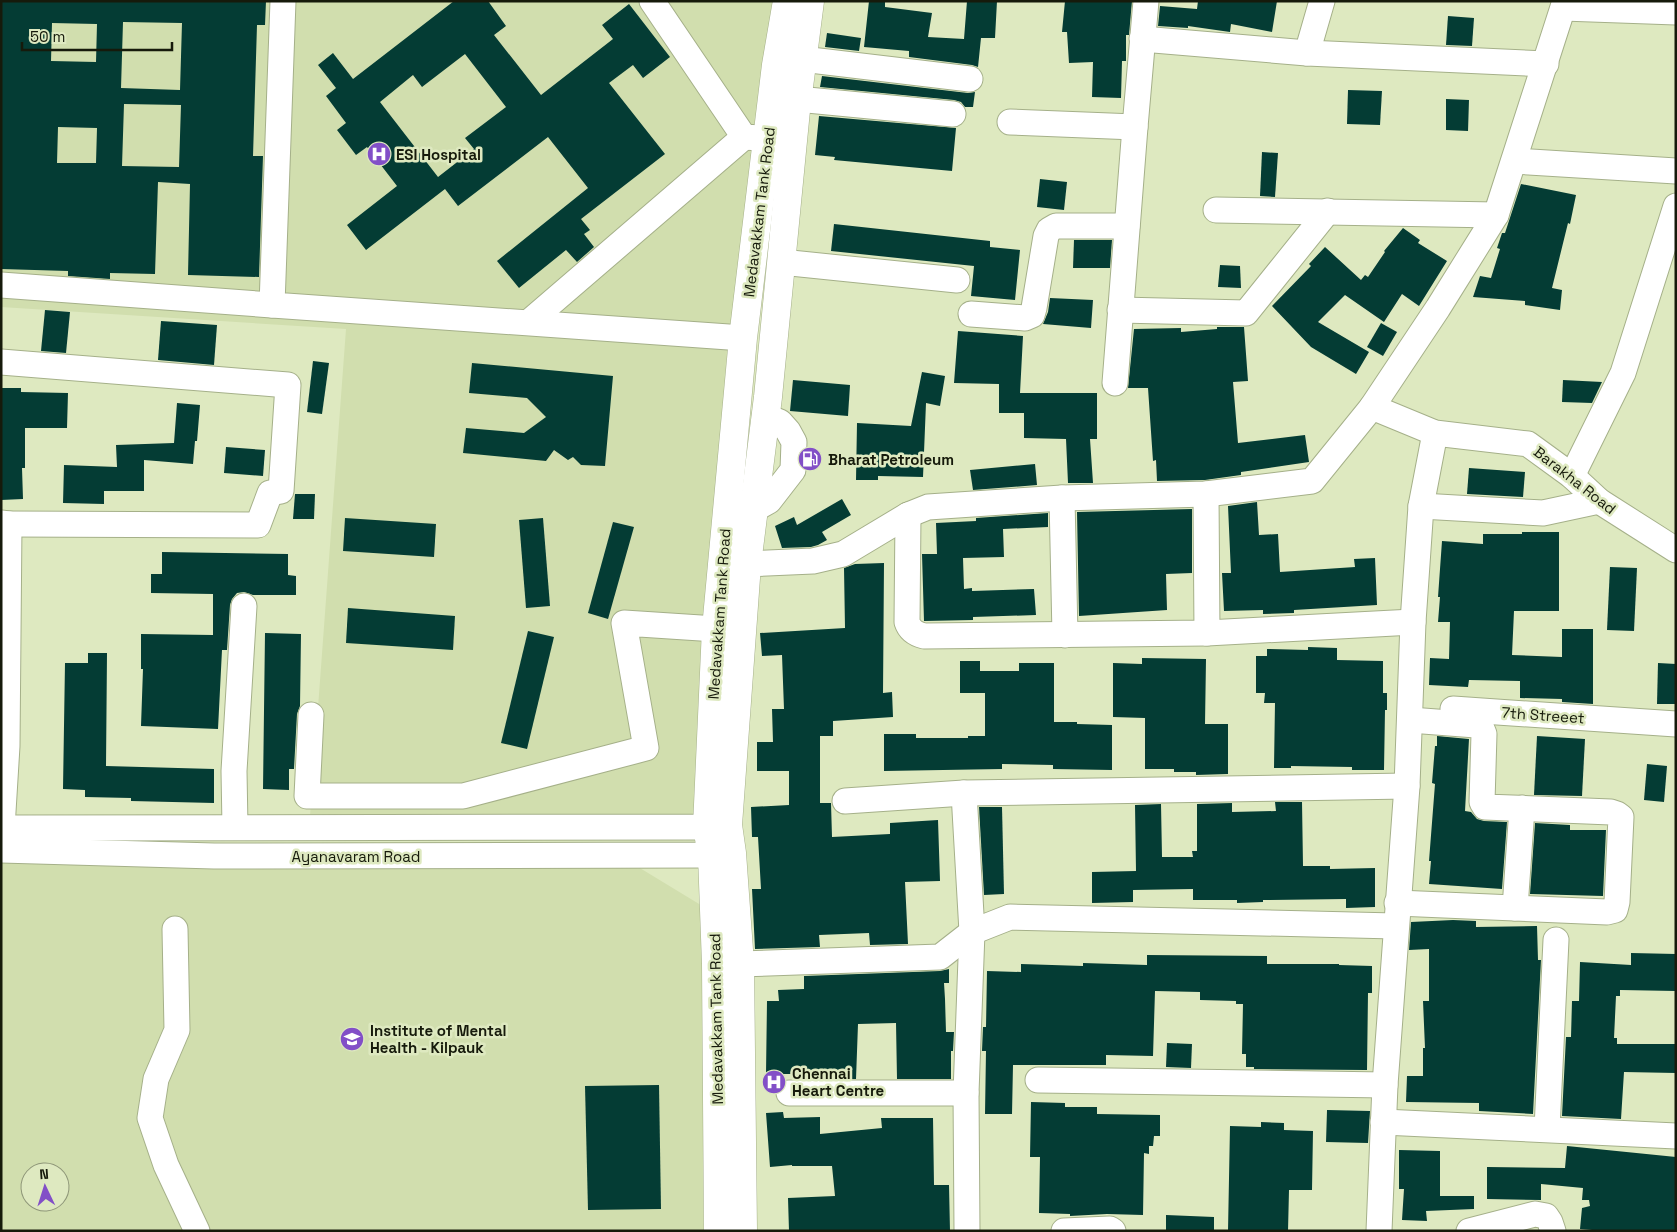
<svg xmlns="http://www.w3.org/2000/svg" width="1677" height="1232" font-family="'Space Grotesk',sans-serif">
	<style>
		.built { fill: #d1deae; fill-rule: evenodd }
		.building { fill: #043c34; fill-rule: evenodd }
		.lines { fill: none; stroke-linecap: round; stroke-linejoin: round }
		.minor-casing { stroke: #a5b089; stroke-width: 27 }
		.major-casing { stroke: #a5b089; stroke-width: 29 }
		.minor { stroke: #fff; stroke-width: 25 }
		.major { stroke: #fff; stroke-width: 28 }
		.labels { text-anchor: middle; dominant-baseline: central; stroke-width: 5; stroke-linejoin: round; paint-order: stroke }
		.poi-label { font-size: 15px; font-weight: bold; fill: #161a0b; stroke: #dee9c0; text-anchor: start }
		.street-label { font-size: 15px; fill: #161a0b; stroke: #dee9c0 }
	</style>
	<rect width="100%" height="100%" fill="#dee9c0"/>
	<g class="built">
		<polygon points="1,1 778,1 727,354 693,820 310,816 346,329 1,307"/>
		<path d="M1 851 630 862 704 907 703 1231H1ZM30 1172H60V1202H30Z"/>
	</g>
	<g class="building">
		<path d="M1 1H266L265 25H257L253 156H263L259 277 188 275 190 184 158 182 155 274 110 273V279L68 276V271L1 269ZM123 22 182 23 180 90 121 88ZM52 23 97 24 96 62 51 61ZM124 104 181 105 179 167 122 166ZM58 127 97 128 96 163H57Z"/>
		<path d="M454 1H488L506 26 494 35 541 95 613 39 602 25 629 4 670 57 643 78 633 65 609 83 665 154 581 219 590 230 584 234 594 247 577 262 566 250 519 288 497 261 588 188 548 137 458 206 445 189 366 250 347 225 397 186 367 147 356 155 337 130 346 123 326 96 336 88 318 65 333 53 353 79ZM465 54 506 107 465 138 474 149 438 177 380 102 413 75 422 87Z"/>
		<polygon points="869,1 885,1 885,7 932,13 928,37 964,39 967,1 997,1 995,38 981,38 978,67 972,65 909,57 909,51 864,47"/>
		<polygon points="1065,1 1132,1 1129,35 1126,35 1126,61 1122,61 1121,98 1092,97 1093,62 1069,63 1067,32 1062,32"/>
		<polygon points="1198,1 1277,1 1272,32 1231,24 1230,32 1188,26 1188,28 1158,26 1160,6 1197,9"/>
		<polygon points="1448,16 1474,18 1472,46 1446,45"/>
		<polygon points="827,33 861,38 859,51 825,47"/>
		<polygon points="822,76 968,93 975,92 973,107 965,107 961,102 954,100 820,87"/>
		<polygon points="1348,90 1382,91 1380,125 1347,124"/>
		<polygon points="1446,99 1469,100 1468,131 1446,130"/>
		<polygon points="819,116 956,128 952,171 834,160 835,157 815,155"/>
		<polygon points="1262,152 1278,153 1275,197 1260,196"/>
		<polygon points="1040,179 1067,182 1064,210 1037,207"/>
		<polygon points="1521,184 1576,195 1570,224 1568,223 1552,288 1562,290 1560,310 1525,305 1525,301 1473,297 1480,276 1491,278 1500,249 1497,248 1502,233 1505,233"/>
		<polygon points="834,224 990,241 990,247 1020,250 1015,300 971,296 974,266 831,251"/>
		<polygon points="1403,228 1420,240 1418,243 1447,261 1419,306 1402,294 1384,322 1345,295 1318,322 1369,352 1356,374 1311,347 1272,306 1311,266 1309,264 1325,247 1361,280 1365,275 1368,277 1385,252 1384,251"/>
		<polygon points="1074,240 1112,240 1110,268 1073,268"/>
		<polygon points="1220,265 1240,266 1241,288 1218,287"/>
		<polygon points="1050,298 1093,300 1091,328 1043,324 1048,312"/>
		<polygon points="45,310 70,312 66,353 41,351"/>
		<polygon points="161,321 217,325 214,365 158,360"/>
		<polygon points="1381,323 1397,332 1383,356 1367,347"/>
		<polygon points="1217,327 1244,327 1248,381 1233,382 1238,443 1305,435 1309,462 1241,472 1241,475 1205,480 1157,481 1156,460 1153,461 1148,388 1128,388 1134,329 1181,328 1181,332 1217,329"/>
		<polygon points="958,331 1023,336 1020,393 1097,393 1097,439 1090,439 1093,483 1068,483 1066,439 1024,438 1024,413 999,413 999,384 954,383"/>
		<polygon points="313,361 329,363 322,414 307,412"/>
		<polygon points="472,363 613,376 605,466 581,465 573,457 568,460 554,450 546,461 463,453 466,428 524,433 546,417 527,398 469,393"/>
		<polygon points="922,372 945,376 940,406 926,403 923,477 878,476 878,480 856,480 857,423 911,426"/>
		<polygon points="793,380 850,385 848,416 790,411"/>
		<polygon points="1563,380 1602,382 1592,403 1562,402"/>
		<polygon points="1,388 21,388 21,392 68,393 67,428 25,428 25,468 22,468 23,499 1,500"/>
		<polygon points="177,403 200,405 197,441 195,441 193,464 144,460 144,491 104,491 104,504 63,503 64,465 117,467 116,445 174,443"/>
		<polygon points="226,447 265,450 263,476 224,473"/>
		<polygon points="1035,464 1037,485 973,490 970,470"/>
		<polygon points="1469,468 1525,472 1523,497 1467,494"/>
		<polygon points="295,494 315,494 314,519 293,519"/>
		<polygon points="842,499 851,515 822,532 827,540 818,545 811,547 782,548 775,526 794,517 797,525"/>
		<polygon points="1257,502 1259,535 1278,534 1280,572 1355,567 1354,559 1375,558 1377,605 1294,610 1294,613 1263,614 1263,610 1224,611 1222,573 1231,573 1228,506"/>
		<polygon points="1192,509 1192,573 1166,574 1167,610 1079,616 1077,512"/>
		<polygon points="1048,513 1048,527 1003,529 1004,557 963,558 964,589 972,588 972,591 1034,589 1036,615 973,617 973,620 924,621 922,554 937,554 936,523 976,521 976,518"/>
		<polygon points="345,518 436,524 434,557 343,551"/>
		<polygon points="543,518 550,606 526,608 519,520"/>
		<polygon points="613,522 634,527 608,619 588,613"/>
		<polygon points="1522,532 1559,532 1559,611 1514,611 1512,655 1562,657 1562,629 1593,629 1593,704 1562,702 1562,699 1520,698 1520,681 1469,680 1468,687 1429,685 1430,658 1449,659 1450,622 1438,622 1440,597 1438,597 1442,541 1483,544 1483,534 1522,534"/>
		<polygon points="162,552 288,554 288,575 296,576 296,595 253,595 244,592 237,593 232,599 230,605 227,650 222,650 218,729 141,726 143,669 141,669 141,634 213,635 213,594 151,593 151,574 162,574"/>
		<polygon points="884,563 883,693 892,692 893,717 833,721 833,736 820,736 820,803 831,803 832,837 890,834 890,823 938,820 940,881 905,882 908,944 870,945 869,933 819,935 820,947 755,949 752,889 761,889 758,837 752,837 751,807 789,805 789,771 757,771 757,742 773,742 772,709 784,709 782,655 762,656 760,633 845,628 844,568 855,564"/>
		<polygon points="1610,567 1637,568 1634,631 1607,630"/>
		<polygon points="348,608 455,616 453,650 346,643"/>
		<polygon points="528,631 554,637 527,749 501,743"/>
		<polygon points="265,633 301,634 300,706 297,714 294,769 289,769 289,790 263,789"/>
		<polygon points="1308,647 1337,648 1337,660 1383,661 1383,693 1387,693 1387,710 1385,710 1384,770 1352,770 1352,767 1291,766 1291,768 1274,768 1275,703 1264,703 1265,693 1256,693 1256,656 1267,656 1267,649 1308,650"/>
		<polygon points="88,653 107,653 106,766 214,769 214,803 131,801 131,798 85,797 85,790 63,789 65,663 88,663"/>
		<polygon points="1142,658 1206,659 1205,724 1228,724 1228,774 1196,775 1196,772 1174,772 1174,769 1145,769 1145,718 1113,717 1113,663 1142,664"/>
		<polygon points="960,661 980,661 980,671 1019,671 1019,663 1054,663 1054,722 1077,722 1077,724 1112,725 1112,770 1053,769 1053,765 1002,764 1002,769 884,771 884,734 916,734 916,738 968,738 968,736 985,736 985,693 960,693"/>
		<polygon points="1658,663 1676,664 1676,704 1657,704"/>
		<polygon points="1437,736 1469,739 1465,811 1471,812 1477,819 1484,821 1507,822 1502,889 1429,884 1431,861 1429,861 1435,784 1432,783 1435,746 1437,746"/>
		<polygon points="1537,736 1585,739 1582,796 1534,795"/>
		<polygon points="1647,764 1667,766 1664,802 1644,800"/>
		<polygon points="1275,802 1302,802 1303,866 1330,866 1330,869 1375,868 1375,907 1346,908 1346,899 1263,900 1263,902 1237,903 1237,900 1193,900 1193,889 1133,890 1133,902 1092,903 1092,872 1136,871 1135,805 1161,804 1162,857 1193,857 1192,851 1197,851 1197,804 1232,803 1232,812 1276,811"/>
		<polygon points="979,807 1002,807 1004,894 984,895"/>
		<polygon points="1535,823 1570,825 1570,830 1606,830 1603,896 1530,894"/>
		<polygon points="1453,920 1476,921 1476,927 1537,926 1538,960 1541,960 1533,1114 1479,1111 1479,1103 1406,1102 1407,1076 1423,1076 1423,1048 1425,1048 1423,1001 1429,1001 1429,949 1409,950 1411,922"/>
		<polygon points="1631,953 1676,954 1676,991 1620,990 1620,996 1616,996 1614,1038 1617,1038 1617,1044 1676,1044 1676,1073 1624,1072 1621,1119 1562,1116 1566,1037 1571,1037 1572,1001 1579,1001 1580,962 1631,965"/>
		<polygon points="1147,955 1267,956 1267,964 1339,964 1339,965 1372,966 1372,993 1368,993 1367,1070 1254,1069 1254,1067 1246,1067 1246,1054 1242,1054 1243,1004 1236,1004 1236,1001 1200,1000 1200,992 1155,991 1153,1056 1106,1055 1106,1065 1013,1065 1012,1114 985,1114 986,1051 982,1051 983,1027 986,1027 987,971 1021,972 1021,964 1083,966 1083,963 1147,965"/>
		<polygon points="949,969 949,983 944,983 945,999 946,1032 954,1032 953,1051 951,1051 951,1079 897,1079 896,1023 858,1024 856,1079 832,1079 832,1075 806,1076 805,1074 766,1074 767,1001 779,1001 778,990 804,989 804,976 940,971"/>
		<polygon points="1167,1043 1192,1044 1191,1068 1166,1067"/>
		<polygon points="659,1085 661,1209 588,1210 585,1086"/>
		<polygon points="1031,1102 1065,1103 1065,1107 1097,1107 1097,1114 1160,1115 1160,1136 1154,1136 1153,1146 1149,1146 1149,1154 1144,1153 1143,1215 1107,1214 1070,1216 1070,1214 1039,1213 1040,1157 1030,1157"/>
		<polygon points="1327,1110 1370,1111 1368,1143 1326,1142"/>
		<polygon points="783,1112 784,1118 820,1117 820,1134 882,1128 881,1118 933,1118 934,1185 949,1185 950,1231 789,1231 788,1198 835,1196 832,1166 792,1166 792,1165 770,1167 766,1113"/>
		<polygon points="1261,1122 1284,1123 1284,1130 1313,1131 1312,1190 1289,1190 1288,1231 1228,1231 1230,1126 1261,1127"/>
		<polygon points="1567,1146 1676,1157 1676,1231 1604,1231 1580,1229 1582,1208 1590,1206 1589,1200 1582,1200 1583,1188 1541,1184 1541,1200 1487,1199 1487,1167 1565,1168"/>
		<polygon points="1399,1150 1440,1151 1440,1196 1474,1196 1474,1209 1426,1211 1427,1221 1402,1220 1404,1189 1399,1189"/>
		<polygon points="1166,1215 1214,1217 1214,1231 1166,1231"/>
	</g>
	<g class="lines">
		<g class="minor-casing">
			<g id="minor">
				<polyline points="283,1 272,305 743,338"/>
				<polyline points="652,1 744,137 760,138"/>
				<polyline points="1563,8 1676,12"/>
				<polyline points="1142,39 1307,53 1546,64"/>
				<polyline points="1307,53 1322,1"/>
				<polyline points="802,59 970,79"/>
				<polyline points="797,99 953,114"/>
				<polyline points="1010,122 1135,127"/>
				<polyline points="1514,161 1676,171"/>
				<polyline points="1216,210 1496,215"/>
				<polyline points="781,262 957,280"/>
				<polyline points="1,285 272,305"/>
				<polyline points="1120,310 1246,313 1328,211"/>
				<polyline points="971,314 1025,318 1032,315 1034,308 1046,236 1049,230 1056,226 1127,226"/>
				<polyline points="529,322 744,137"/>
				<polyline points="1,362 288,385 281,491 270,493 258,525 9,524"/>
				<polyline points="1115,383 1135,127 1146,1"/>
				<polyline points="1372,407 1435,433 1528,444 1572,476 1599,501 1676,550"/>
				<polyline points="1572,476 1623,373 1676,206"/>
				<polyline points="1206,494 1207,633"/>
				<polyline points="1062,498 1065,635"/>
				<polyline points="1421,506 1543,513 1599,501"/>
				<polyline points="753,510 769,501 793,470 794,442 788,431 780,422 765,416"/>
				<path d="M908 515 907 622C910 631 916 634 924 636L1207 633 1413 622"/>
				<polyline points="1,523 9,524 7,746 2,828"/>
				<polyline points="747,564 813,561 843,554 908,515 928,507 1062,498 1206,494 1312,481 1372,407 1438,308 1496,215 1565,1"/>
				<polyline points="1453,709 1676,724"/>
				<polyline points="311,715 307,796 463,796 646,748 624,623 716,629"/>
				<polyline points="964,793 972,932 966,1093 967,1231"/>
				<polyline points="845,801 964,793 1407,786"/>
				<polyline points="235,827 234,771 244,606"/>
				<polyline points="1,828 707,827 726,825"/>
				<polyline points="1,850 214,856 712,855 731,853"/>
				<polyline points="1397,903 1607,912 1615,910 1617,902 1621,817 1617,814 1611,812 1485,807 1482,802 1484,734 1482,729 1476,725 1410,720"/>
				<polyline points="1515,908 1522,808"/>
				<polyline points="175,929 177,1030 156,1079 150,1118 166,1165 197,1231"/>
				<polyline points="740,964 940,957 972,932 1010,917 1395,926"/>
				<polyline points="1038,1080 1385,1085"/>
				<polyline points="789,1093 966,1093"/>
				<polyline points="1383,1122 1676,1136"/>
				<polyline points="1547,1129 1556,940"/>
				<polyline points="1064,1231 1110,1229 1113,1231"/>
				<polyline points="1379,1231 1385,1085 1407,786 1413,622 1421,506 1435,433"/>
				<polyline points="1469,1231 1535,1214 1546,1216 1550,1222 1553,1231"/>
			</g>
		</g>
		<g class="major-casing">
			<g id="major">
				<polyline points="718,1231 716,964 712,855 707,827 716,629 743,338 776,65 787,1"/>
				<polyline points="743,1231 740,964 732,853 728,825 747,564 768,397 796,110 810,1"/>
			</g>
		</g>
		<use href="#minor" class="minor"/>
		<use href="#major" class="major"/>
	</g>
	<defs>
		<g id="hospital-disc" transform="scale(1.25)"><circle r="9.5" fill="#824fc7" stroke="#dee9c0"/><path d="M-5-5h3v3.5h4V-5h3V5h-3V1.5h-4V5h-3Z" fill="#fff"/></g>
		<g id="fuel-disc" transform="scale(1.25)"><circle r="9.5" fill="#824fc7" stroke="#dee9c0"/><path d="M-5.5-6h7V0h2V4h1.3V-2.5L3-4.5l.8-.8L6-3V5H2.5V1h-1V6h-7ZM-4.2-4.7v3.2H.2V-4.7Z" fill="#fff"/></g>
		<g id="university-disc" transform="scale(1.25)"><circle r="9.5" fill="#824fc7" stroke="#dee9c0"/><path d="M0-5L7-2L0 1L-7-2ZM-4 1L0 2.5L4 1V4Q0 6-4 4Z" fill="#fff"/></g>
	</defs>
	<g fill-rule="evenodd">
		<use href="#hospital-disc" x="379" y="154"/>
		<use href="#fuel-disc" x="810" y="459"/>
		<use href="#university-disc" x="352" y="1039"/>
		<use href="#hospital-disc" x="774" y="1082"/>
	</g>
	<g class="labels">
		<g class="poi-label">
			<text x="396" y="154">ESI Hospital</text>
			<text x="828" y="459">Bharat Petroleum</text>
			<text x="370" y="1030">Institute of Mental<tspan x="370" dy="17">Health - Kilpauk</tspan></text>
			<text x="792" y="1073">Chennai<tspan x="792" dy="17">Heart Centre</tspan></text>
		</g>
		<g class="street-label">
			<text transform="translate(759 212) rotate(-83)">Medavakkam Tank Road</text>
			<text transform="translate(1575 480) rotate(38)">Barakha Road</text>
			<text transform="translate(719 614) rotate(-86)">Medavakkam Tank Road</text>
			<text transform="translate(1543 715) rotate(4)">7th Streeet</text>
			<text x="356" y="856">Ayanavaram Road</text>
			<text transform="translate(716 1019) rotate(-91)">Medavakkam Tank Road</text>
		</g>
	</g>
	<rect width="1677" height="1232" fill="none" stroke="#161a0b" stroke-width="5"/>
	<g transform="translate(45 1187) rotate(356)"><circle r="24" fill="#dee9c0" stroke="#8e9678"/>
	<path d="M0-4L9 19L0 12L-9 19Z" fill="#824fc7"/>
	<text y="-8" font-size="14" font-weight="bold" text-anchor="middle" fill="#161a0b">N</text>
	</g>
	<path d="M22 42v8h150v-8" fill="none" stroke="#161a0b" stroke-width="2.5"/>
	<text x="30" y="42" font-size="15" fill="#161a0b" stroke="#dee9c0" stroke-width="4" paint-order="stroke">50 m</text>
</svg>
